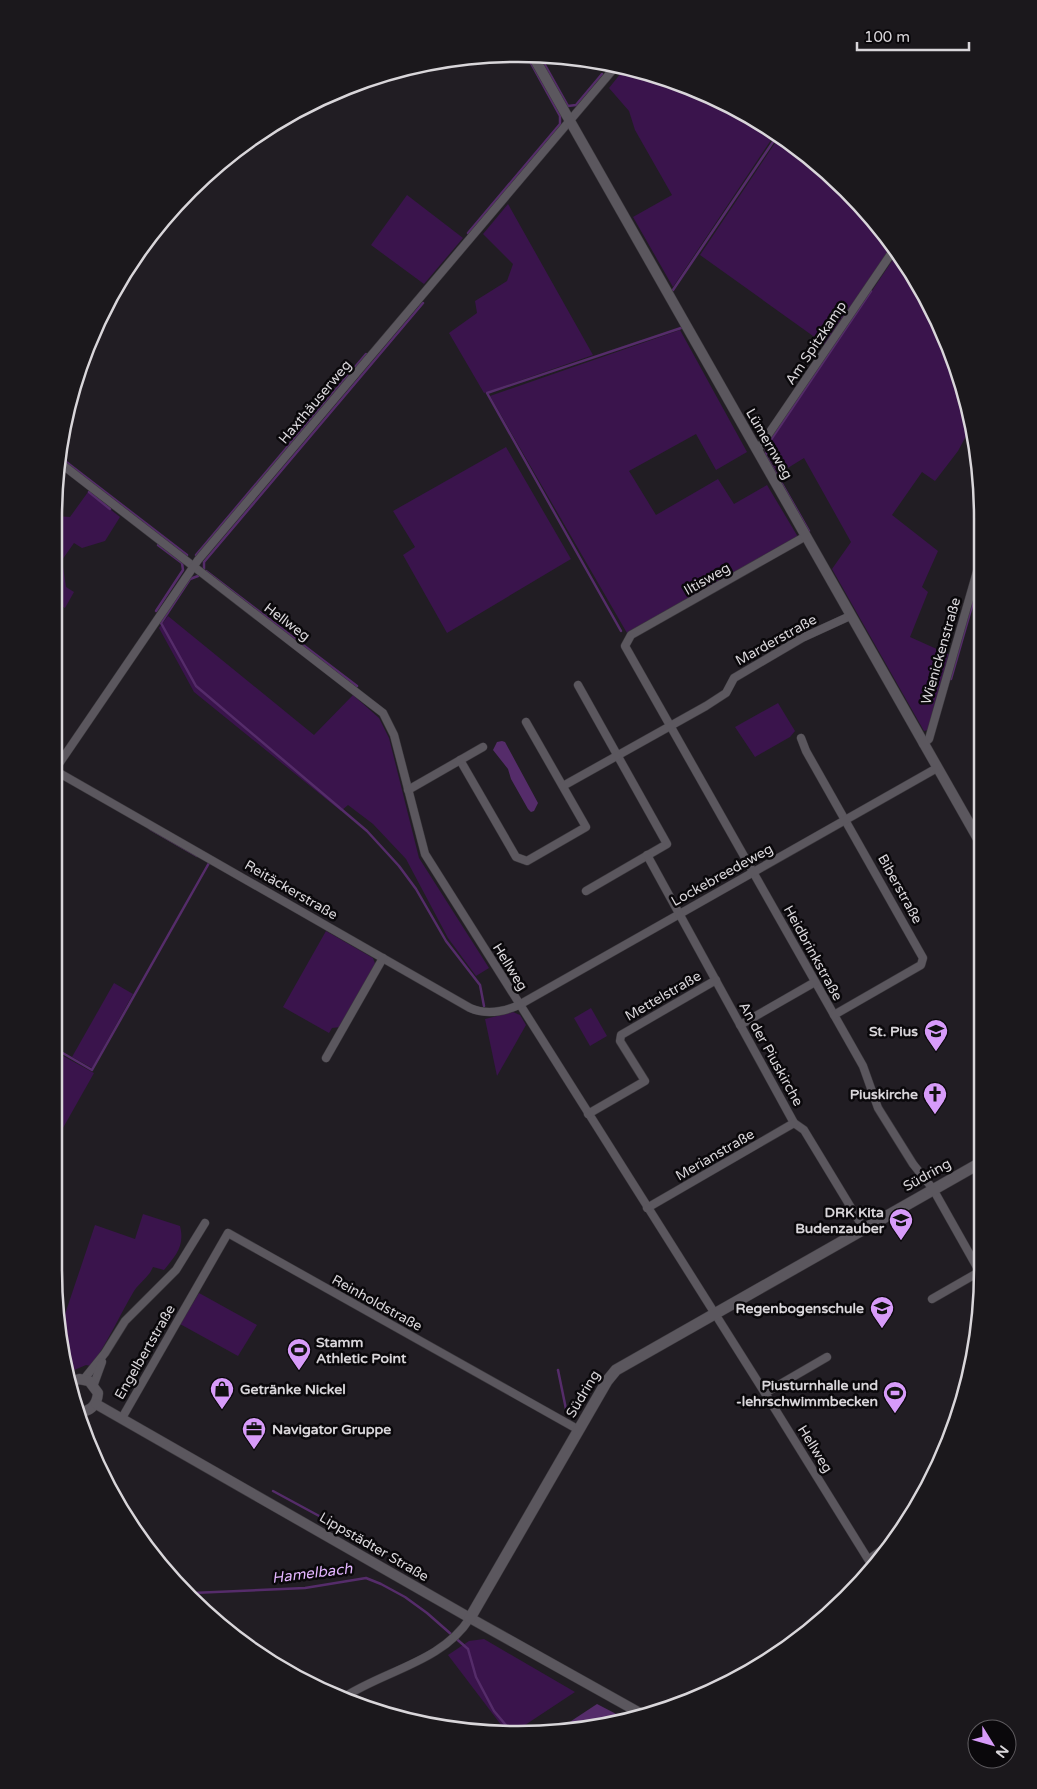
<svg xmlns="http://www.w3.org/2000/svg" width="1037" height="1789" font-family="'Varela Round',sans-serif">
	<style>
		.green { fill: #3a144c }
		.water { fill: #552c6a }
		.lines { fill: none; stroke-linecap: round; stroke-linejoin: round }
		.stream { stroke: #552c6a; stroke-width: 2.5 }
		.minor-casing { stroke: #3c393e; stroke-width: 9 }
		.tertiary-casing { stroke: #3c393e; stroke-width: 11 }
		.secondary-casing { stroke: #3c393e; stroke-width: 12 }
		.minor { stroke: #5b575e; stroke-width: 8 }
		.tertiary { stroke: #5b575e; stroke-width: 10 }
		.secondary { stroke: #5b575e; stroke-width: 11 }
		.labels { text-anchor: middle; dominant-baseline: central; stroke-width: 5; stroke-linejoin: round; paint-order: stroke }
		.street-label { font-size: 14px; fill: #d9d6da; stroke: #0a080b }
		.poi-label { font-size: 14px; font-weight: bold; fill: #d9d6da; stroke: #0a080b; text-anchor: end }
		.water-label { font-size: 15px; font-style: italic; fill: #e3b5ff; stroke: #0a080b }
		.rim { fill: none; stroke: #d9d6da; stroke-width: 2.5 }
	</style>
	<rect width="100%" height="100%" fill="#211d23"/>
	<g class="green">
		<path d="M625 68C678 81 731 101 775 134L673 287 633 217 672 195 635 130 629 111 609 88Z"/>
		<polygon points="777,140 847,190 894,247 827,346 700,255"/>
		<polygon points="407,195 463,238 424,284 371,245"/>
		<polygon points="508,204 593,355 484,393 449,333 477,313 475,301 507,281 513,264 483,234"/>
		<polygon points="898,252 905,261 942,335 940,337 944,340 958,369 953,380 963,387 972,425 958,451 935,481 922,472 892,515 938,551 922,587 928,592 910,637 950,655 928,730 924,731 832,569 851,542 804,458 778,474 768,455 767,447"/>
		<polygon points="680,330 747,452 716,470 696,434 629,471 656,515 718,479 734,504 767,485 798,537 627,633 490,396"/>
		<polygon points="506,447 571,559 447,633 403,555 415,547 393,511"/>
		<polygon points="88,492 120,517 105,541 82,548 74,543 62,560 66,587 74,592 65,608 55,602 55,516 70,517"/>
		<polygon points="168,616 314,735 353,695 379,718 389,738 419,858 489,968 476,976 448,938 406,859 373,824 348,805 341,811 194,692 159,628"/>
		<polygon points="778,703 795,731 790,737 755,757 735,727"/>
		<polygon points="326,931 373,958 376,966 341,1027 332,1028 329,1033 283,1007"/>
		<polygon points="114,983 133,994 92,1068 72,1057"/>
		<polygon points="591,1008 607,1036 590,1046 574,1018"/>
		<polygon points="513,1012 520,1015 526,1025 497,1076 485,1019"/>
		<polygon points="54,1051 94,1073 59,1135 54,1132"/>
		<polygon points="54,1206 55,1216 63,1226 54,1256"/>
		<path d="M143 1214 180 1226C185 1246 176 1255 164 1270L153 1267C149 1277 140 1282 134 1291 119 1316 108 1342 91 1366L86 1365 72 1371 70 1369 62 1323 95 1225 135 1239Z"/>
		<polygon points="199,1293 257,1325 238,1356 180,1324"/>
		<polygon points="484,1639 575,1692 516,1731 505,1730 448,1655 469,1641"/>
	</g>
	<g class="water">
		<polygon points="502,741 505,742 538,803 534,811 531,812 528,809 511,779 508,769 493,750 497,742"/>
		<polygon points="597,1704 622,1717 553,1733"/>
	</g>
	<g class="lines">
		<g class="stream">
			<polyline points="540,56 568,106 576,105 602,74"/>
			<polyline points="468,233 560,124 560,116 527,56"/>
			<polyline points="673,290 777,136"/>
			<polyline points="61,458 187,555"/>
			<polyline points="89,492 110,509"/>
			<polyline points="809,531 766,456 766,447 871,291"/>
			<polyline points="196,555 366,354"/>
			<polyline points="204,569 204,562 423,303"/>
			<polyline points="206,571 357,686"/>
			<polyline points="198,576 190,579 161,623 196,686 367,831 399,866 416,889 446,941 480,985 484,1006"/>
			<polyline points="156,611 183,570 182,563 158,545"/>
			<polyline points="621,631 487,393 681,328"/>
			<polyline points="951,679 980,578"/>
			<polyline points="150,829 197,856"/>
			<polyline points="54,1048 92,1070 209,863"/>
			<polyline points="558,1370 567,1414"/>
			<polyline points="273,1491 321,1517"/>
			<polyline points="192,1593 305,1588 366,1578 381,1584 405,1597 427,1613 468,1649 476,1677 494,1711 510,1730"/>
		</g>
		<g class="minor-casing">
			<g id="minor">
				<polyline points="757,451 895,248"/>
				<polyline points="60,463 383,713 394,735 425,854 765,1393 871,1564"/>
				<polyline points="806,536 631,635 625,646 863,1066 878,1108 913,1164 933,1189 982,1276"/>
				<polyline points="578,685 667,844 586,891"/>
				<polyline points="801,738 806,751 923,958 921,965 834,1015"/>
				<polyline points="923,744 929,739 980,561"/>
				<polyline points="460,760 516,857 527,861 586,827 526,722"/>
				<path d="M54 770 470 1008C486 1015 503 1012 519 1005L937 768"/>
				<polyline points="54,771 198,560 616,66"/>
				<polyline points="563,786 706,706 726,693 734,678 802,638 850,616"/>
				<polyline points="408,790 483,747"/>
				<polyline points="647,855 794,1123 804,1130 864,1229"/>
				<polyline points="740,1025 815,982"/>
				<polyline points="326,1058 383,958"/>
				<polyline points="588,1114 645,1081 620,1041 621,1035 716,980"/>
				<polyline points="647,1208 794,1123"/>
				<polyline points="932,1299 979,1272"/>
				<polyline points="84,1379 105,1353 125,1321 176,1270 205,1223"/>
				<polyline points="94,1384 102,1362"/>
				<polyline points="765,1393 827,1357"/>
				<polyline points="122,1418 228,1233 579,1430"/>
				<polyline points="869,1559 882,1550"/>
				<path d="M346 1696C387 1670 443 1661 470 1618"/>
			</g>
		</g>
		<g class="tertiary-casing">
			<g id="tertiary">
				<polyline points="533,56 981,844"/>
				<path d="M72 1382 79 1379 89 1381 98 1393C97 1406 89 1413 77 1411"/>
				<polyline points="96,1404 470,1618 640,1713"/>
			</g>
		</g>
		<g class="secondary-casing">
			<polyline id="secondary" points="470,1618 607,1381 616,1370 982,1162"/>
		</g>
		<use href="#minor" class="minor"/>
		<use href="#tertiary" class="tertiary"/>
		<use href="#secondary" class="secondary"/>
	</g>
	<defs>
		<g id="school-pin" transform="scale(1.25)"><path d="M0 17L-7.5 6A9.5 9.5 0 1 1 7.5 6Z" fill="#d79bf9" stroke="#0a080b"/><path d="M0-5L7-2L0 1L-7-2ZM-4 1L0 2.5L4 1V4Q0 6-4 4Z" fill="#111"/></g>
		<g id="church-pin" transform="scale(1.25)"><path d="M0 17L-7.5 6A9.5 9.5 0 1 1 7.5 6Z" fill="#d79bf9" stroke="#0a080b"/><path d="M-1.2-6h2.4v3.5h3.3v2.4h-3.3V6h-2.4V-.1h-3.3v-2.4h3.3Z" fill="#111"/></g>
		<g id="stadium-pin" transform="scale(1.25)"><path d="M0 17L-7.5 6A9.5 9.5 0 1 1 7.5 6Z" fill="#d79bf9" stroke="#0a080b"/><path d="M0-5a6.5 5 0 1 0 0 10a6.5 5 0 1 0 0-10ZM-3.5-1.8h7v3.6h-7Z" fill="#111"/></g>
		<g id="shop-pin" transform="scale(1.25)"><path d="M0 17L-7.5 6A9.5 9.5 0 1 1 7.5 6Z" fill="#d79bf9" stroke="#0a080b"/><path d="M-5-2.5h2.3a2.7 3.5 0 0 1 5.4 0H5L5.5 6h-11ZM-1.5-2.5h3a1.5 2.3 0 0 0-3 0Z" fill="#111"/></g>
		<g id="office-pin" transform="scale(1.25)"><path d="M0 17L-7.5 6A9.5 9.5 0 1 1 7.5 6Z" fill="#d79bf9" stroke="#0a080b"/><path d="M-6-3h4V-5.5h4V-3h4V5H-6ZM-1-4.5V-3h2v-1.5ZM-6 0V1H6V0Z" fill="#111"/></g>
	</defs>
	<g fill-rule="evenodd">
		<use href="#school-pin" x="936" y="1031"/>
		<use href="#church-pin" x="935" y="1094"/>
		<use href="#school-pin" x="901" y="1220"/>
		<use href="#school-pin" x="882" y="1308"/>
		<use href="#stadium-pin" x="299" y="1350"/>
		<use href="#shop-pin" x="222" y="1389"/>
		<use href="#stadium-pin" x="895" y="1393"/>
		<use href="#office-pin" x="254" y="1429"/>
	</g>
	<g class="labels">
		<g class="street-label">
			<text transform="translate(816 343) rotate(-56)">Am Spitzkamp</text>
			<text transform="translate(315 402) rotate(-50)">Haxthäuserweg</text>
			<text transform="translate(769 444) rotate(60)">Lümernweg</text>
			<text transform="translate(707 579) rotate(-30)">Iltisweg</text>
			<text transform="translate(287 622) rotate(37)">Hellweg</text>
			<text transform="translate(776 640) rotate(-29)">Marderstraße</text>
			<text transform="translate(941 651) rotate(-74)">Wienickenstraße</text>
			<text transform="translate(722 875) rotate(-29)">Lockebreedeweg</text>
			<text transform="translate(900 889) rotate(61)">Biberstraße</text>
			<text transform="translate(291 890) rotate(30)">Reitäckerstraße</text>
			<text transform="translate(813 953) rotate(61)">Heidbrinkstraße</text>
			<text transform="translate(510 967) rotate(58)">Hellweg</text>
			<text transform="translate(663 996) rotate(-30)">Mettelstraße</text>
			<text transform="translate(771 1054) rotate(61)">An der Piuskirche</text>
			<text transform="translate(715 1155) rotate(-30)">Merianstraße</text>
			<text transform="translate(927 1175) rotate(-29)">Südring</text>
			<text transform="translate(377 1303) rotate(29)">Reinholdstraße</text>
			<text transform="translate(145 1352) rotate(-60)">Engelbertstraße</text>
			<text transform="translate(583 1394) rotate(-59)">Südring</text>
			<text transform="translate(815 1449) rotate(58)">Hellweg</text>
			<text transform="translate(374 1547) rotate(30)">Lippstädter Straße</text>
		</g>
		<g class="poi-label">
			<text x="918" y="1031">St. Pius</text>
			<text x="918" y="1094">Piuskirche</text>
			<text x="884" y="1212">DRK Kita<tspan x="884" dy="16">Budenzauber</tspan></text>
			<text x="864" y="1308">Regenbogenschule</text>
			<text x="316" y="1342" text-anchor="start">Stamm<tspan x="316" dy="16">Athletic Point</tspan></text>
			<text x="878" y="1385">Piusturnhalle und<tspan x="878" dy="16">-lehrschwimmbecken</tspan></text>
			<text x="240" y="1389" text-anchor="start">Getränke Nickel</text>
			<text x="272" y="1429" text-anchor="start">Navigator Gruppe</text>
		</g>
		<g class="water-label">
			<text transform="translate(312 1573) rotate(-7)">Hamelbach</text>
		</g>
	</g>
	<path d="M0 0H1037V1789H0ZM518 62H518A456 456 0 0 1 974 518V1270A456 456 0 0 1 518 1726H518A456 456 0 0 1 62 1270V518A456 456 0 0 1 518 62Z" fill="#1b181c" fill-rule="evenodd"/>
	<path class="rim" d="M518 62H518A456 456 0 0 1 974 518V1270A456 456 0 0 1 518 1726H518A456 456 0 0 1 62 1270V518A456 456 0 0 1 518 62Z"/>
	<g transform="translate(992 1744) rotate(127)"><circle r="24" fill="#0a080b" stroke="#5d5a5e"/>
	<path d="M0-4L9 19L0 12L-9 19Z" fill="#d79bf9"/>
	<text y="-8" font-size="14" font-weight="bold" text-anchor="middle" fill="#d9d6da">N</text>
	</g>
	<path d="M857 42v8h112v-8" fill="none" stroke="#d9d6da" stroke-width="2.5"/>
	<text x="864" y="42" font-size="15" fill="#d9d6da" stroke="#0a080b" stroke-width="4" paint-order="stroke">100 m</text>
</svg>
